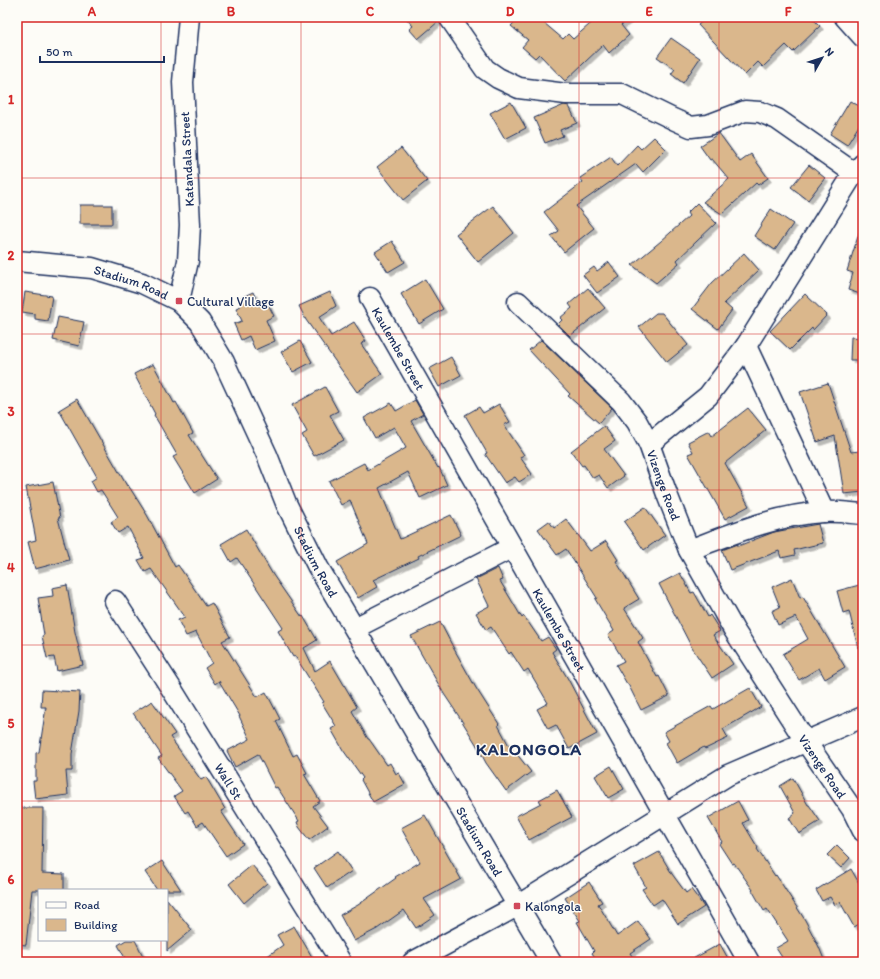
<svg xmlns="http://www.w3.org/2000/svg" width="880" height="979" font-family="Itim,sans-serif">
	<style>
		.building { fill: #dab78c; stroke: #1b2f5e; filter: url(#shadow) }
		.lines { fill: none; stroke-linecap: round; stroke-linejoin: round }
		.minor-casing { stroke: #1b2f5e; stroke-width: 23 }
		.minor { stroke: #fdfcf7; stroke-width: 20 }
		.grid { fill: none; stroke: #d62828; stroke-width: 1; stroke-opacity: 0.55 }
		.poi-dot { fill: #d1495b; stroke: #fdfcf7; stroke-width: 1.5 }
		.labels { text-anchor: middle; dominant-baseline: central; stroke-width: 3; stroke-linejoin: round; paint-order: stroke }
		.street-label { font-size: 13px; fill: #1b2f5e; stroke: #fdfcf7 }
		.poi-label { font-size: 13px; fill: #1b2f5e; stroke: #fdfcf7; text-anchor: start }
		.district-label { font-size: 17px; font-weight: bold; letter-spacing: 1px; fill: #1b2f5e; stroke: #fdfcf7 }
		.neatline { fill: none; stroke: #d62828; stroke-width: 1.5 }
		.grid-label { font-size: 13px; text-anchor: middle; font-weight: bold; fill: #d62828 }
	</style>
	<defs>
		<filter id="shadow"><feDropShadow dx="3.5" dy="3.5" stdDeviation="0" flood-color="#0004"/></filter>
	</defs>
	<rect width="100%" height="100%" fill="#fdfcf7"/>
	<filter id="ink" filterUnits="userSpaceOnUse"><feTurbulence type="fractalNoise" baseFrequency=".025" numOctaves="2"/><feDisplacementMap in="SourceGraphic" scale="8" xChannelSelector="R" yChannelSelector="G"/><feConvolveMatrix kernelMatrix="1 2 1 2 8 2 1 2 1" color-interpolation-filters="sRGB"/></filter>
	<g filter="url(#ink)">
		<g class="building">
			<polygon points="405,17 438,17 439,21 418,39 409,29 413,26"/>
			<polygon points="519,17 537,17 563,39 568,34 573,39 598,17 632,17 621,25 629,35 609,53 603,45 565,81 539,54 535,58 522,47 528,40 511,26"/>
			<polygon points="707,17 811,17 820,26 793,52 786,45 763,67 758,62 745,75 698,25"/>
			<polygon points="671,38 700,58 683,83 671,74 675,69 657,57"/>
			<polygon points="850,101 863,108 863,119 847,145 830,134"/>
			<polygon points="511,102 526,128 505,139 490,113"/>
			<polygon points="564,105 569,106 577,123 560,130 563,136 545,143 534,118"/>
			<polygon points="719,133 740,162 751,154 768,178 758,185 756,183 722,214 703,202 729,179 712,159 710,160 700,146"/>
			<polygon points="654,137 666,149 643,172 636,164 576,206 594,228 564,252 551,236 559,231 544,212 583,182 580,178 611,157 617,166 637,145 641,149"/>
			<polygon points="401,148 427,181 403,200 377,167"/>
			<polygon points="809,165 825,178 808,200 791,187"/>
			<polygon points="697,203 716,223 677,260 679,263 656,283 632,265 661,241 689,216 687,213"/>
			<rect x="80" y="205" width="32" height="19"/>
			<polygon points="493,206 514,233 478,262 456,234"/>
			<polygon points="771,209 793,224 775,250 754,236"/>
			<polygon points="860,230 863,231 863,295 848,290 853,273 847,271"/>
			<polygon points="392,241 405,262 388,272 375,252"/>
			<polygon points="744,253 759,270 724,303 732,310 718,329 692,309 712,283"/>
			<polygon points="609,262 620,277 597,293 583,275 594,267 597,271"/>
			<polygon points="425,279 443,309 419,324 401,294"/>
			<polygon points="588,288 605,308 570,336 558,324 562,320 560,318 572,308 569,304"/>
			<polygon points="25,292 52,296 48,321 35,319 35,314 22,312"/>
			<polygon points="253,292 259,306 267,302 274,316 266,320 275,341 255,350 249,336 241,340 234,324 242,321 236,308 241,306 238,299"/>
			<polygon points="330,292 336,306 319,317 331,336 354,322 366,341 361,344 382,374 357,392 306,320 299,306"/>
			<polygon points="805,294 827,315 813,330 812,328 790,350 770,331"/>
			<polygon points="656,313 662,313 688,345 667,362 639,327"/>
			<polygon points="58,317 84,322 79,346 53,340"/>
			<polygon points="851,337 863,338 863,360 850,360"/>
			<polygon points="541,340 612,408 599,423 568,396 570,394 529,350"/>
			<polygon points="300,341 312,362 293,372 281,352"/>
			<polygon points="451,357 461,375 439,387 429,369"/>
			<polygon points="153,364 174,403 176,402 193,433 189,435 217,479 195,493 173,457 177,455 154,415 155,414 134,374"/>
			<polygon points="828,383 851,452 860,451 863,470 863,492 844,494 835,436 817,442 800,392"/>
			<polygon points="325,387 338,411 330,415 344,440 314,456 302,435 307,432 292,405"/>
			<polygon points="77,399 127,486 128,485 147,515 175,567 178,565 206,606 212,603 230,637 222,641 257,697 266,692 280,719 276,721 293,756 297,754 307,773 304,774 320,801 313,806 328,826 309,840 299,827 297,822 299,821 277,787 275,788 258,754 235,767 227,751 250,739 239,716 240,716 219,681 215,684 205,668 212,663 196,632 186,636 178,620 185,617 151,569 145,572 138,560 144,558 128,527 118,533 111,522 118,517 101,490 97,492 91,481 97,477 59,410"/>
			<polygon points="415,400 423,414 411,421 438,468 439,467 447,485 420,498 408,472 379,488 400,539 451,515 461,535 418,556 419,558 373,580 377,587 358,598 337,562 368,544 350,500 341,505 329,481 364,463 368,470 406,448 394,427 375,438 364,418 391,403 396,411"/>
			<polygon points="499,404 510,422 504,425 524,455 520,457 532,474 519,482 515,477 505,483 485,454 487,453 465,415 479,407 483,413"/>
			<polygon points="748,408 766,430 725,463 749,506 725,519 688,454 693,452 688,442 709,431 712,436"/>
			<polygon points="604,426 615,441 604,449 624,476 608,488 599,475 593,478 584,465 582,466 571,451"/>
			<polygon points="53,482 60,518 58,518 69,560 35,569 28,542 36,540 26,487"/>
			<polygon points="645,507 665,535 644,550 624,522"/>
			<polygon points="566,519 590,551 606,541 618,560 616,561 639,599 624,608 643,638 638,642 657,677 659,676 669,696 641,710 628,684 627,684 616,665 624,661 608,635 614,631 595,599 597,598 566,549 557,555 538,529 549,521 554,528"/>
			<polygon points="818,524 823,543 794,550 795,555 781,558 779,551 730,570 722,550 738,544 738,546 774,532"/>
			<polygon points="246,529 273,575 302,617 303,616 317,640 304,648 315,671 330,661 357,707 352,711 368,739 369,739 387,765 390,763 396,774 399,773 405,784 373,802 361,780 363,778 343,750 331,729 336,726 322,703 324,702 295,656 293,657 278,631 283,628 237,558 231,562 221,544"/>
			<polygon points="498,568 503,580 500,581 522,618 524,616 541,641 548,637 556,649 552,652 568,679 597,734 569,749 556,725 548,729 537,709 548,703 528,669 524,672 511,652 509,654 491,627 486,630 476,613 489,606 476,579"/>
			<polygon points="680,573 691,593 694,592 708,617 710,615 720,631 713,635 733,664 712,678 692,648 659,584"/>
			<polygon points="792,578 800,598 803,597 845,667 825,679 819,668 799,680 783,654 808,639 796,617 778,625 772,611 780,607 772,587"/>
			<polygon points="863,584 863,647 858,648 849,611 843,613 837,591"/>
			<polygon points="67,585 75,632 83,665 57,671 54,657 47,658 42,636 44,635 38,598 53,596 52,588"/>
			<polygon points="440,622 454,649 476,688 499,724 498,725 514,755 516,753 531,772 506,791 486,763 476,744 460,718 444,694 411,636"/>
			<polygon points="750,688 761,707 723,729 728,738 705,749 704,747 677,763 666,743 669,741 664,732 711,706 713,709"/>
			<polygon points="42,690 80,692 79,711 72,754 72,771 66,771 68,795 35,799 33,781 36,781 36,753 39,752 46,707 41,707"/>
			<polygon points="152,701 175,734 170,737 201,780 206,777 225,809 221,811 243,844 226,856 203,822 197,826 188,811 185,813 174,796 182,791 158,758 162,756 133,713"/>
			<polygon points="611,766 624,789 608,798 595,776"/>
			<polygon points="793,778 808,805 809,805 820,821 799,834 789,818 795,813 780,786"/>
			<polygon points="557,790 572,817 529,840 516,816 541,803 539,800"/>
			<polygon points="738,801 748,820 743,823 758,848 757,849 775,876 776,875 805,920 819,947 825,962 785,962 776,948 788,941 767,909 764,911 752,890 753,890 734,863 732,864 719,844 722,842 708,818"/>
			<polygon points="17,808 43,808 42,873 64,874 64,890 32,890 26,945 17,944"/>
			<polygon points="425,815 461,879 424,899 435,915 416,928 404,910 377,929 354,941 340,915 358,905 396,878 395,877 420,862 401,828"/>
			<polygon points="837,845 850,858 841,868 827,855"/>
			<polygon points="338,851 352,871 327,888 314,868"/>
			<polygon points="659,852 672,874 686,893 691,889 704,907 678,924 662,899 653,905 642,889 646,887 634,866"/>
			<polygon points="162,861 181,890 157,890 145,872"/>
			<polygon points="252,865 267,883 244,903 229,884"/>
			<polygon points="851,869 863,890 863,922 854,927 840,902 835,905 830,897 822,901 816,890"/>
			<polygon points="589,882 602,902 598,904 617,936 638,921 651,939 630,953 636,962 598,962 592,953 594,951 577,922 580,921 565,898"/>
			<polygon points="167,899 192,930 167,951"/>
			<polygon points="294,926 315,962 259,962 283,945 277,935"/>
			<polygon points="126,940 135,940 146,962 127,962 118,945"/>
			<polygon points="720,944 730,962 687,962"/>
		</g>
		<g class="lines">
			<g class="minor-casing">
				<g id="minor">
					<polyline points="449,17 485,69 498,78 519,88 566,94 622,94 673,119 691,127 708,125 745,111 760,112 777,119 854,173"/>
					<polyline points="845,17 863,37"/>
					<path id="s1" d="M17 261 92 268 142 283 179 301 200 322 224 362 267 455 286 503 318 567 551 962"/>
					<path id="s2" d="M370 298 749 962"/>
					<polyline points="179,301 188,261 190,225 183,82 189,17"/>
					<path id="s3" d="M518 302 621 401 637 422 649 444 668 497 689 550 734 630 806 742 852 809 863 831"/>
					<polyline points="746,346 824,512"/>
					<polyline points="649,444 708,396 746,346 854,173 863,164"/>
					<path d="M689 550C732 534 776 515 823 512 836 511 850 513 863 514"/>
					<path id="s4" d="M115 601 171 688 341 962"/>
					<polyline points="355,628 511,548"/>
					<polyline points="413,962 517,906 728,775 863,717"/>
				</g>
			</g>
			<use href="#minor" class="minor"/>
		</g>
	</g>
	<path class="grid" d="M161 17V890M301 17V962M440 17V962M579 17V962M719 17V962M17 178H863M17 334H863M17 490H863M17 645H863M17 801H863M161 940V962"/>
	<g class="poi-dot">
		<rect x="175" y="297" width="8" height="8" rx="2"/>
		<rect x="513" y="902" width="8" height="8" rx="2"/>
	</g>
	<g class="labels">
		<g class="street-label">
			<text transform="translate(187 159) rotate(-93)">Katandala Street</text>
			<text stroke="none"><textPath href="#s1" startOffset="117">Stadium Road</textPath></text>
			<text stroke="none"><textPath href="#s2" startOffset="58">Kaulembe Street</textPath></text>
			<text stroke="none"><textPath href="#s3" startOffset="238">Vizenge Road</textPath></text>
			<text stroke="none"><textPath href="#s1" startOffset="465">Stadium Road</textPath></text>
			<text stroke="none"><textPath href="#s2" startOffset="382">Kaulembe Street</textPath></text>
			<text stroke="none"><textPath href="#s3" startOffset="562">Vizenge Road</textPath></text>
			<text stroke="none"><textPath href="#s4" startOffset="213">Wall St</textPath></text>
			<text stroke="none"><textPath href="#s1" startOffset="789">Stadium Road</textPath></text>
		</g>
		<g class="poi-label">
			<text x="187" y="301">Cultural Village</text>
			<text x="525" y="906">Kalongola</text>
		</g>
		<g class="district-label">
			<text x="529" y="749">KALONGOLA</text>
		</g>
	</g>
	<rect width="880" height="979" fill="none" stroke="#fdfcf7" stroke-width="44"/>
	<rect x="38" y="889" width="130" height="52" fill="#fdfcf7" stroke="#a3aaba"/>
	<rect x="46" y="902" width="20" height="6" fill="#fdfcf7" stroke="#a3aaba"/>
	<text x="74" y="909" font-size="12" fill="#1b2f5e">Road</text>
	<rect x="46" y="919" width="20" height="12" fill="#dab78c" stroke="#a3aaba"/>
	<text x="74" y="929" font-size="12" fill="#1b2f5e">Building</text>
	<g transform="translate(822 58) rotate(51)" stroke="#fdfcf7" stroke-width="3" paint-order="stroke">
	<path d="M0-3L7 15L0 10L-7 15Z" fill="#1b2f5e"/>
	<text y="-6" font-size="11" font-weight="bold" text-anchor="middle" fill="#1b2f5e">N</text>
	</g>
	<path d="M40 56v6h124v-6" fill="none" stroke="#1b2f5e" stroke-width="2"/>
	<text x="46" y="56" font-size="12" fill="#1b2f5e" stroke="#fdfcf7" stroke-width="3" paint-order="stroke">50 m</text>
	<rect x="22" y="22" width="836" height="935" class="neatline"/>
	<g class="grid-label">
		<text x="92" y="16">A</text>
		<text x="231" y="16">B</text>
		<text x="370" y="16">C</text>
		<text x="510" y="16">D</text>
		<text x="649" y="16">E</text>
		<text x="788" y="16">F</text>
		<text x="11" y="104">1</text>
		<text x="11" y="260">2</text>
		<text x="11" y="416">3</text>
		<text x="11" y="572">4</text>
		<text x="11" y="728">5</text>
		<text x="11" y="884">6</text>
	</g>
</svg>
